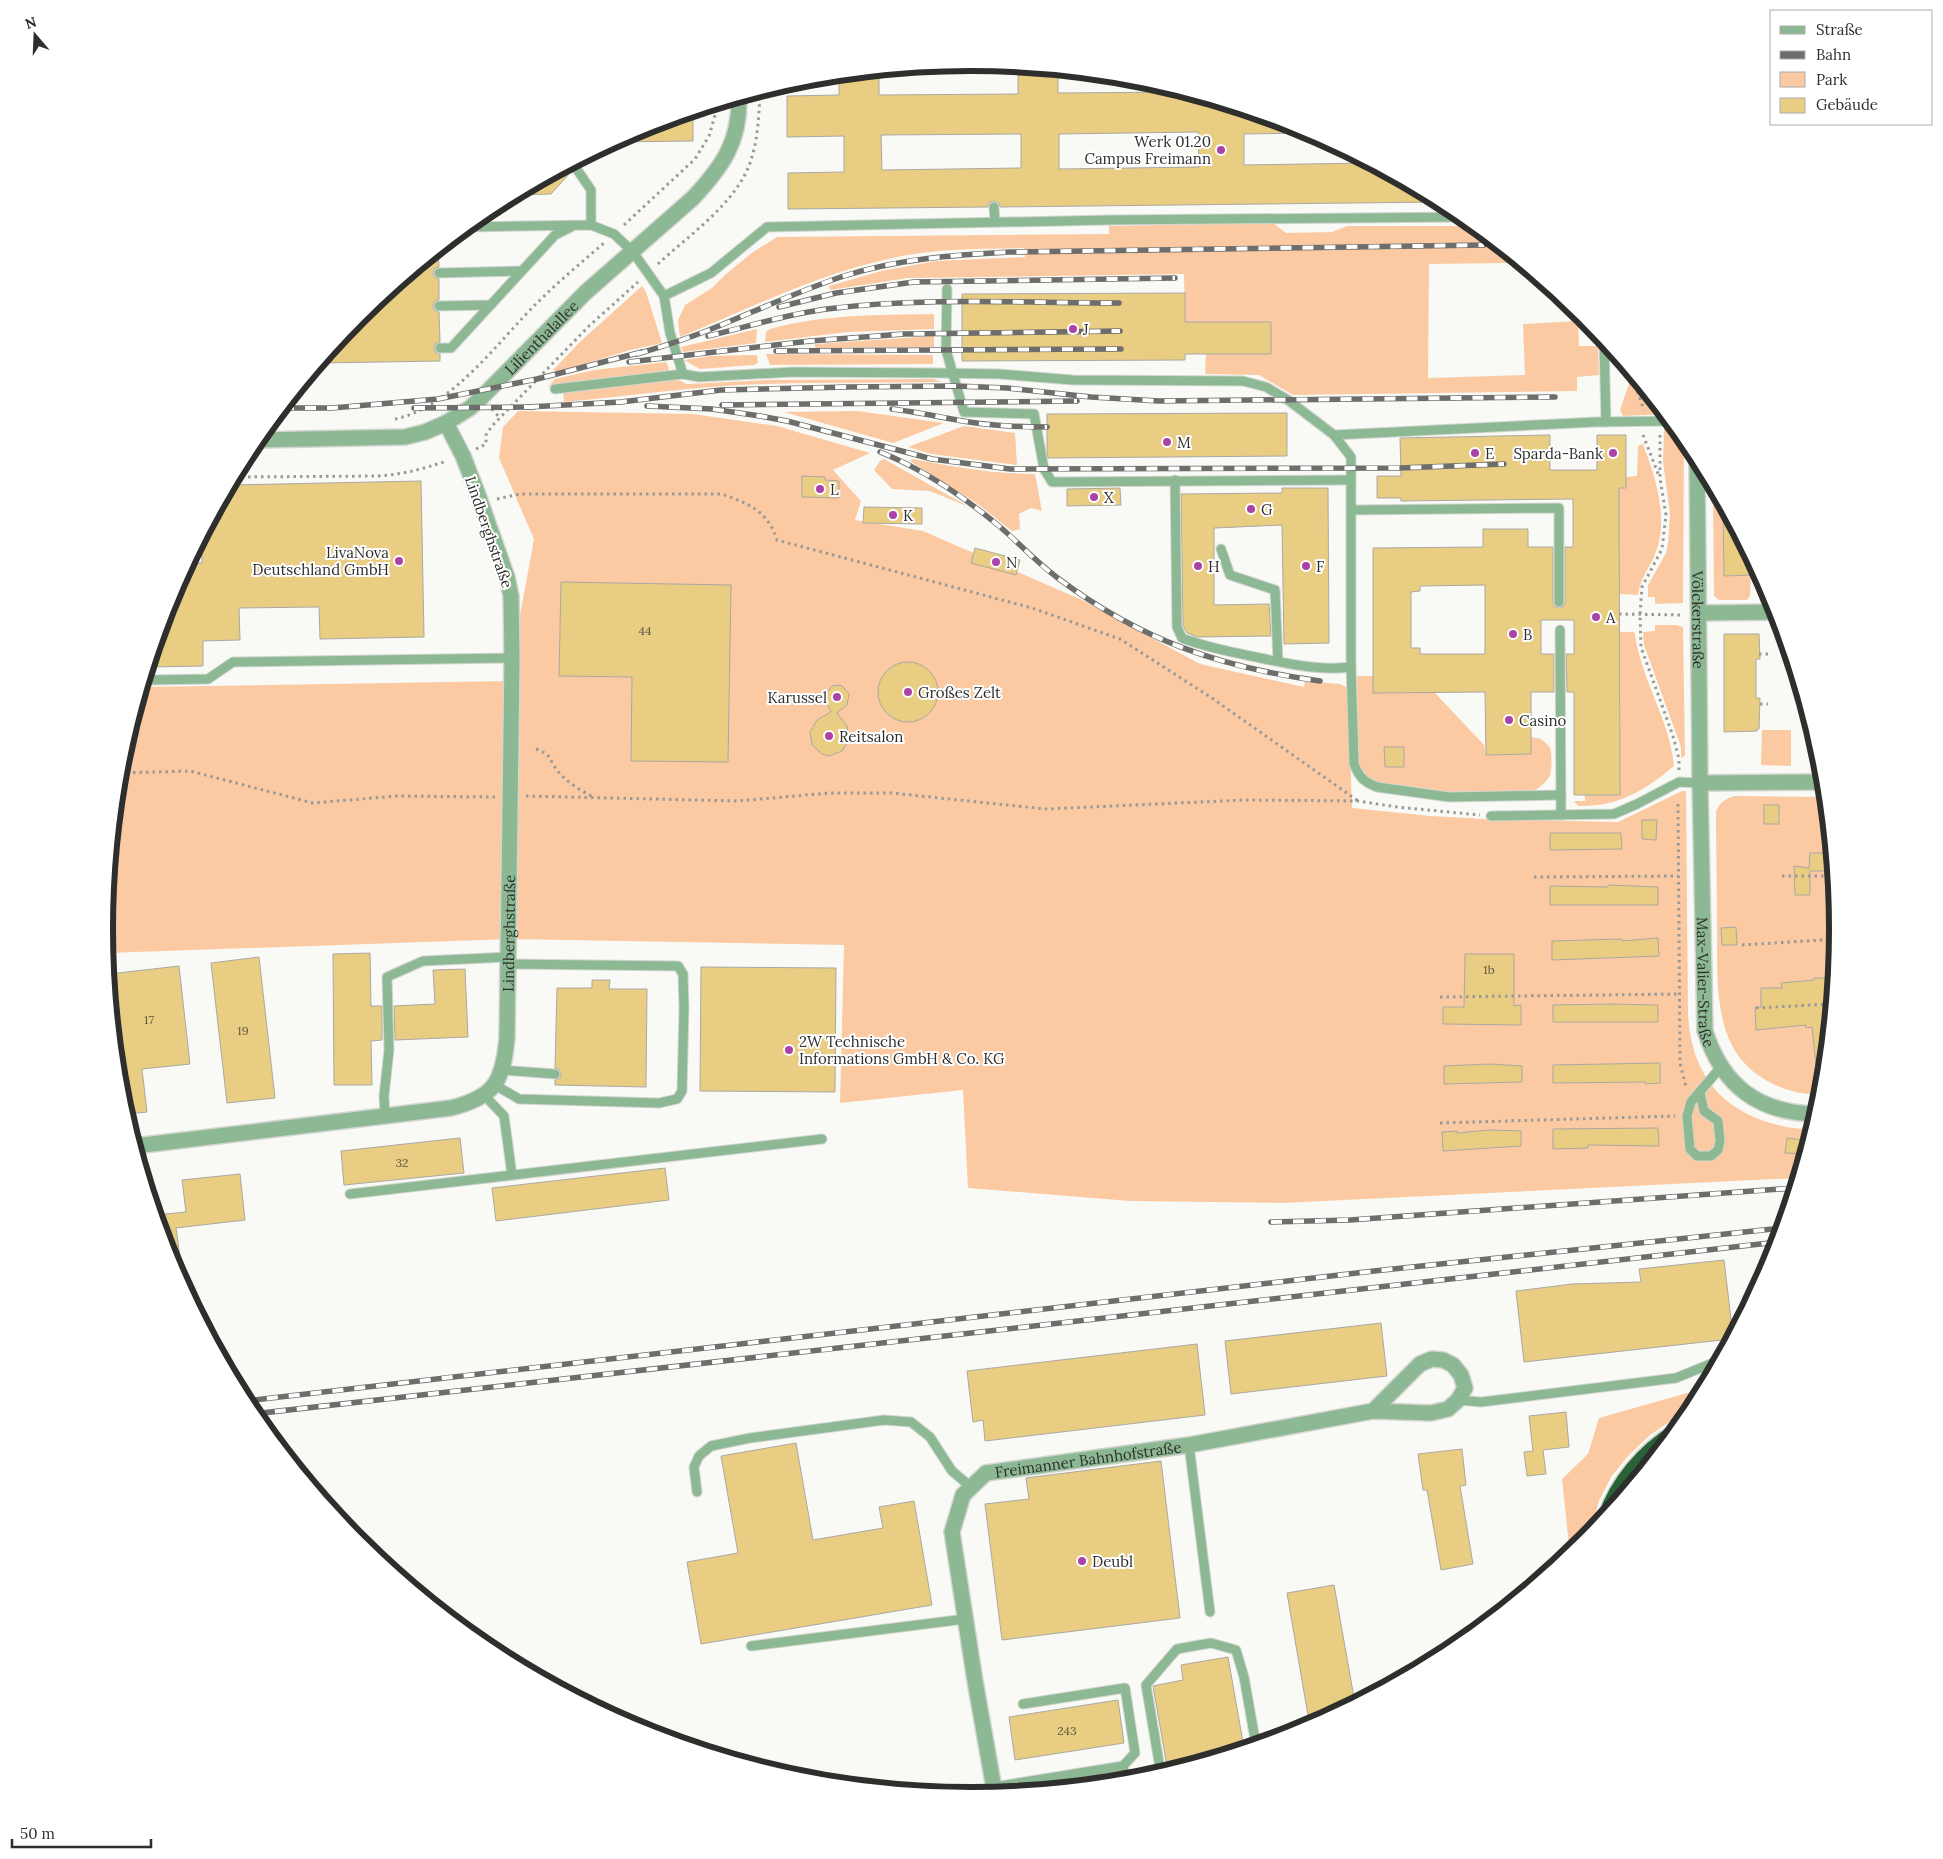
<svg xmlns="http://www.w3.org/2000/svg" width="1943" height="1859" font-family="Lora,serif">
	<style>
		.green { fill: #fbcaa3 }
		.building { fill: #e9cd82; stroke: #aaa8a4; fill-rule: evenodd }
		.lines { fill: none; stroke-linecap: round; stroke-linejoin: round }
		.lane-casing { stroke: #d4d5d1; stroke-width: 11 }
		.street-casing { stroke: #d4d5d1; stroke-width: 18 }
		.highway-casing { stroke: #d4d5d1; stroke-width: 18 }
		.path { stroke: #999a97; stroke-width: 3; stroke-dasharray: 2.5 4; stroke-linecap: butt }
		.lane { stroke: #8cb993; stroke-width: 9 }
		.street { stroke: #8cb993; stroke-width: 15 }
		.highway { stroke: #276337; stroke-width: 15 }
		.rail-casing { stroke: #6d6e6b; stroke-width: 5.5 }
		.rail { stroke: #fff; stroke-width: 4; stroke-dasharray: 11; stroke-linecap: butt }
		.poi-dot { fill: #ab42a5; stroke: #fff; stroke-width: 2 }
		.labels { text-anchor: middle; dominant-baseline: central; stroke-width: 4; stroke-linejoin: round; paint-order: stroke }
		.number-label { font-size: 12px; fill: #5d5642 }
		.poi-label { font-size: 15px; fill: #2e2f2d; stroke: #fff; text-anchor: start }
		.street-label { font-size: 15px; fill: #2e2f2d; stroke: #fff }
		.rim { fill: none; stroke: #2e2f2d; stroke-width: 6 }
	</style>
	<rect width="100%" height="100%" fill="#f9faf5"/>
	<g class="green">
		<path d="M1273 223 1286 233 1332 232 1347 226H1475L1505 251 1507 263 1429 264 1428 378 1525 375 1523 324 1578 321 1579 346H1598L1599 375 1577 377V391L1293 395 1259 375 1205 374 1206 354H1271V322H1206L1185 326 1184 274 908 278 830 290 829 286 881 271 936 261 1025 257 1024 248C990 249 955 248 921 253 837 264 758 305 680 337L678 320 685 305 712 288 725 275 753 252 777 237 1109 234V226Z"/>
		<polygon points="642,286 646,292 662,343 630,350 559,372 553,370 581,341"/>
		<path d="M934 314V329L847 332 765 342 766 332 770 329C824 314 879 315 934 314Z"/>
		<polygon points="757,329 756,343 683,352 681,347"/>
		<polygon points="934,336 934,347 815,348 815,344"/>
		<polygon points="766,354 933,355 933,364 770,365"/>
		<polygon points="757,355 758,363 754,365 700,369 684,360 711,356"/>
		<polygon points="666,362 669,368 668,372 548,387 555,379 594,370"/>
		<polygon points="1632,375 1664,414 1623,416 1620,410"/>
		<path d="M676 379 687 384 769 380 933 379 942 382C883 383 823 382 764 384 697 386 630 396 564 402L563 391Z"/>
		<path d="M518 411 693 414 777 426 870 453 833 470 861 501 855 520 923 531 1082 600 1200 664 1304 687 1305 681 1340 684 1348 688 1352 808 1431 816 1484 819 1618 822 1682 791H1686L1688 1014C1691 1066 1713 1103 1764 1121 1780 1126 1796 1130 1813 1129L1798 1178 1282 1203 1130 1201 968 1188 963 1090 840 1103 844 945 510 939 107 953 105 929 121 760 143 687 508 681 534 539 499 458 503 427Z"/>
		<polygon points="857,411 944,423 893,443 784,412"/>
		<polygon points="964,426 1015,433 1017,465 931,454 908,447"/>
		<polygon points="1664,429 1677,429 1684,438 1683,603 1655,604 1655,597 1648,597 1648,585 1666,553 1668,544 1670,514 1663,461"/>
		<path d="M1643 444C1655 476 1668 515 1657 549 1652 565 1640 577 1638 595L1619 594V488H1626V477L1637 476 1638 446Z"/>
		<polygon points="884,459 969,507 930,491 892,489 874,470 880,461"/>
		<path d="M913 459C954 467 994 474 1035 474L1042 511 1031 508 1019 514 1020 529 1012 531 975 502 910 461Z"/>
		<polygon points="1713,487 1723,505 1724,576 1751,575 1750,596 1747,600 1719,600 1714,596"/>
		<polygon points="1655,625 1676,625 1683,627 1685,756 1681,758 1681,747 1644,645 1643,632 1655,631"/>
		<path d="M1619 632H1634L1635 634C1641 680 1670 720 1674 766 1644 791 1618 807 1578 806L1574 801H1585V795H1620Z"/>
		<path d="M1357 676H1373L1374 693H1435L1484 745 1486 755 1531 754V737C1535 738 1540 738 1542 740 1544 741 1549 746 1550 748 1552 753 1552 770 1550 775 1548 780 1542 786 1537 789 1515 800 1391 792 1370 779 1364 775 1361 769 1358 764Z"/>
		<polygon points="1762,730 1791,730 1791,766 1761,765"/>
		<path d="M1734 796 1825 797 1838 930 1822 1094C1800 1095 1779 1089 1761 1077 1711 1045 1718 979 1717 927 1717 889 1716 850 1716 812 1719 803 1725 799 1734 796Z"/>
		<polygon points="1705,1388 1694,1408 1675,1418 1650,1435 1628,1456 1611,1477 1599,1501 1589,1537 1570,1554 1562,1479 1588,1454 1599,1418"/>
	</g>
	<g class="building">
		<path d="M1018 67 1058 71V93L1183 92 1304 129 1307 130V133L1244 134V165L1369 163 1441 202 1000 207 999 203 994 201 990 202 988 207 788 209V173L844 172V136L787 137V96L839 95V76L879 72V95L1018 94ZM1198 132 1199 167 1059 169V134ZM1021 134V168L882 170 881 135Z"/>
		<polygon points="693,112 693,141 614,142 640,128"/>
		<polygon points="560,171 563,174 569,174 551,194 516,195"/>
		<polygon points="438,251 439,267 435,268 433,273 434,277 439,279 439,300 435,301 433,306 434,310 439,312 440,342 435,344 434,348 436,353 440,354 440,361 320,363 359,316"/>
		<polygon points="1185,293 1185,322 1271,322 1271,354 1185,354 1185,360 962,361 962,294"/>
		<polygon points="1287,413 1287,456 1048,458 1047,453 1047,414"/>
		<path d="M1550 435V470H1597V435H1626V488H1619L1620 795H1574V692H1567L1566 654H1574V620H1541V654H1554V692H1531V754L1486 755 1485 692 1373 693V548L1483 547V529H1528V547H1553V602L1555 607 1559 608 1564 606 1565 602V547H1573V499L1401 501V498H1377V476H1401L1400 438ZM1485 585V654H1420V648H1411V592L1420 591V586Z"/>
		<polygon points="802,476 825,477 825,480 839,481 839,498 802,497"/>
		<polygon points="421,481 424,637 320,639 319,607 239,608 240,640 203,641 203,666 149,667 171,597 189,563 202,563 202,539 231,485"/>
		<polygon points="1120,488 1121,505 1067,506 1067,489"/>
		<polygon points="1282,488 1328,488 1329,643 1284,644 1282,525 1214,528 1214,605 1269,604 1271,636 1197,637 1187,633 1183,626 1181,494 1282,493"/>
		<polygon points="1723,505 1750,556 1751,575 1724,576"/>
		<polygon points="864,507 922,508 922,524 863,523"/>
		<polygon points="975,548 1020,560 1016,575 971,563"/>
		<polygon points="561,582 731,585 728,762 631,761 632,677 559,676"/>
		<polygon points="1724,634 1759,634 1760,659 1756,659 1756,698 1760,698 1759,729 1757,729 1757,731 1724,732"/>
		<circle cx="908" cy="692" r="30"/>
		<polygon points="837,685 842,686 849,694 847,705 837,713 847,726 849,740 842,751 829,756 822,754 812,745 810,732 817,720 831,712 825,700 825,695 832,686"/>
		<polygon points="1384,747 1404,747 1404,767 1385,767"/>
		<rect x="1764" y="805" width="15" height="19"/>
		<polygon points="1642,820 1657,820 1656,840 1642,839"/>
		<polygon points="1550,833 1621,833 1622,849 1550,850"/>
		<polygon points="1810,853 1825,853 1825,871 1810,871 1810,895 1795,895 1794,866 1809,868"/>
		<polygon points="1608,885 1658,887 1658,905 1550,905 1550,886 1608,887"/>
		<polygon points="1736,927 1737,945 1722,945 1721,928"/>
		<polygon points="1658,938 1659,956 1552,960 1552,941 1622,939 1622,941"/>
		<polygon points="370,953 371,1006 382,1006 382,1040 371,1041 372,1085 334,1085 333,954"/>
		<polygon points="1465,954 1514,954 1514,1006 1521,1005 1521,1025 1443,1024 1443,1007 1464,1007"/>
		<polygon points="259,957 275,1098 227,1103 211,963"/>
		<polygon points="179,966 190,1064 142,1069 147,1112 126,1114 121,1098 109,974"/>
		<polygon points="701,967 836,968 835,1092 700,1091"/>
		<polygon points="465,969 468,1037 395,1040 394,1006 435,1004 433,970"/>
		<polygon points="1814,978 1828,978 1829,1008 1831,1008 1824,1076 1817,1076 1812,1027 1806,1028 1806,1025 1756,1030 1755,1007 1761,1007 1761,988 1782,988 1781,983 1814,980"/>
		<polygon points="592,980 610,980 609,989 647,989 646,1087 555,1085 555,1080 560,1078 561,1074 559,1069 555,1068 557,988 592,988"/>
		<polygon points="1611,1004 1658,1005 1658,1022 1553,1022 1553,1005"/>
		<polygon points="1660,1063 1660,1083 1645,1084 1645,1082 1553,1083 1553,1065"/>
		<polygon points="1490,1064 1522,1066 1522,1082 1444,1084 1444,1066"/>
		<polygon points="1658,1128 1659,1146 1588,1145 1588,1148 1553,1149 1553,1129"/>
		<polygon points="1490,1130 1521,1131 1521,1146 1443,1151 1442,1132 1457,1131 1457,1133"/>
		<polygon points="460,1138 464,1173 344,1185 341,1151"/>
		<polygon points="1787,1138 1804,1140 1803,1154 1785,1153"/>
		<polygon points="665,1168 669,1200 496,1221 492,1188"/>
		<polygon points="240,1174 245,1220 176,1228 182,1271 176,1272 170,1261 156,1215 186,1212 182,1180"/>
		<polygon points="1724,1260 1733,1336 1731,1339 1524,1362 1516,1291 1572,1284 1641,1282 1639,1269"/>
		<polygon points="1381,1323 1387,1376 1231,1394 1225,1341"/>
		<polygon points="1197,1344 1205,1415 985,1441 983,1420 973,1422 967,1371"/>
		<polygon points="1566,1412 1569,1447 1543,1450 1546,1474 1527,1476 1524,1452 1533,1451 1529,1416"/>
		<polygon points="796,1443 813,1540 883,1528 879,1507 914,1501 932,1605 701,1644 687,1562 738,1553 721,1456"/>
		<polygon points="1462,1449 1466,1485 1460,1486 1473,1564 1441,1570 1427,1490 1423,1490 1418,1454"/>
		<polygon points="1161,1461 1180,1618 1002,1640 985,1504 1029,1499 1026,1478"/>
		<polygon points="1334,1585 1355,1703 1310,1727 1287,1593"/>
		<polygon points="1228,1657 1244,1748 1168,1772 1153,1686 1183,1680 1181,1665"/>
		<polygon points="1118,1700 1124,1743 1015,1760 1009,1717"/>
	</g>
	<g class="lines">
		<g class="lane-casing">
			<g id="lane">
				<polyline points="566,168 576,168 591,190 591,225"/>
				<polyline points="994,207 995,222"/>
				<path d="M468 227 591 225 614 234 633 252 664 296 670 333 683 374 699 377 793 372 937 373 999 374 1073 380 1243 381 1266 387 1288 400 1334 435 1351 457V667C1320 671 1290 664 1260 658 1233 652 1207 648 1182 638L1177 627 1175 480"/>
				<polyline points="439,273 521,271"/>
				<polyline points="947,289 946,350 964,412 1034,414 1044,469 1052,482 1351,480"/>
				<polyline points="664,296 711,273 767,227 1109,220 1463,217"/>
				<polyline points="439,306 491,305"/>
				<polyline points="1604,341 1606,422"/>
				<polyline points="440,348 451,348 555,235 571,227"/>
				<polyline points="555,389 683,374"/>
				<polyline points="1334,435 1596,422 1670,421"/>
				<polyline points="1351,510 1559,508 1559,602"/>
				<polyline points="1221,549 1230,575 1275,590 1278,661"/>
				<polyline points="1560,630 1561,815"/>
				<path d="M1351 667 1354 764C1359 777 1364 782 1377 787L1449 797 1561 795"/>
				<polyline points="146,680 208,679 233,662 512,658"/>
				<polyline points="1491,816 1614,814 1637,804 1679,782 1700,783"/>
				<polyline points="502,1070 555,1074"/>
				<polyline points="495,1085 519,1099 659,1103 677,1099 682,1091 684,1008 683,974 678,966 508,964"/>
				<polyline points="1700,1093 1704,1111 1718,1121 1720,1141 1718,1150 1711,1156 1697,1156 1690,1149 1687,1116 1691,1102 1721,1067"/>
				<polyline points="485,1096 504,1116 512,1175"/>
				<polyline points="385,1116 384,1096 389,1050 387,977 423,961 508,957"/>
				<polyline points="350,1194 822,1139"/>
				<polyline points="1458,1400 1481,1402 1676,1378 1720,1360"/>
				<polyline points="1189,1445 1210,1612"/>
				<polyline points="697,1492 694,1467 699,1456 711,1446 750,1438 884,1420 911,1422 930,1437 952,1471 971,1487"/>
				<polyline points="751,1646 965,1619"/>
				<polyline points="1023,1704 1125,1688 1135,1753 1123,1766"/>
				<polyline points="1161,1774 1146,1685 1177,1649 1211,1643 1236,1650 1244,1677 1256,1745"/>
				<polyline points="994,1787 1123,1766 1125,1781"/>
			</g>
		</g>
		<g class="street-casing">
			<g id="street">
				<path id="s1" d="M257 440 405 437 425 432 446 423 470 408 481 398 586 292 693 198C722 167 740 142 739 98"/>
				<path id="s2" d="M1697 456 1700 783 1705 1031C1723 1087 1759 1113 1817 1114"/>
				<polyline points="1699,613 1777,612"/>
				<polyline points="1700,783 1824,782"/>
				<path id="s3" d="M135 1146 451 1108C495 1097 503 1081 507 1038L512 658 511 596 507 577 477 492 463 456 446 423"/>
				<path id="s4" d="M995 1794 975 1681 952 1532 963 1495 986 1473 1189 1445 1373 1411 1431 1413 1448 1409 1458 1400 1465 1388 1461 1375 1453 1365 1443 1360 1432 1359 1420 1364 1373 1411"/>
			</g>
		</g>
		<g class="highway-casing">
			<path id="highway" d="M1605 1518C1617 1482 1644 1451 1676 1431"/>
		</g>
		<g class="path">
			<polyline points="624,225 695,159 709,136 718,105"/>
			<path d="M658 264C689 235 738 202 751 160 758 139 759 114 760 92"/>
			<polyline points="1631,373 1644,410"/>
			<polyline points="492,409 500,418"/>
			<path d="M395 419C453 407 498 341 538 302 559 281 582 262 604 243"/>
			<polyline points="1643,435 1659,476"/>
			<polyline points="1660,435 1660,478 1666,515 1662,549 1642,587 1640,615 1641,647 1673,736 1679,759 1679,771"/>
			<polyline points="476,449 486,444 486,435 492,426 589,326 638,282"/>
			<path d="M235 477 378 476C405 474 422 469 447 461"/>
			<path d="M497 499 520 494H722C749 504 767 510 777 540L1032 608 1120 639 1212 698 1358 801"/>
			<polyline points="1750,559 1752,559"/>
			<polyline points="1757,570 1758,570"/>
			<polyline points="1619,614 1684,615"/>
			<polyline points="1759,654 1768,654"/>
			<polyline points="1760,704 1768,704"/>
			<path d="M536 749C552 755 548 758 557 770 566 782 580 790 593 797"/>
			<polyline points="120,773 190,771 313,803 397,796 495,797"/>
			<polyline points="526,796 738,801 829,793 891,793 1046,809 1244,800 1358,801 1397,807 1480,815"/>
			<polyline points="1678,804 1680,1063 1686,1087"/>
			<polyline points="1782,876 1833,876"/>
			<polyline points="1534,877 1678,876"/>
			<polyline points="1742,945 1838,939"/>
			<polyline points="1440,997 1680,994"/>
			<polyline points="1756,1008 1831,1004"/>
			<polyline points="1818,1087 1823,1087"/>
			<polyline points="1440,1123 1675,1116"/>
		</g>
		<use href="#lane" class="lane"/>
		<use href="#street" class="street"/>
		<use href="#highway" class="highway"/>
		<g class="rail-casing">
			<g id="rail">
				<polyline points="779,307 836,293 914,282 1175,278"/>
				<path d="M708 336C747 327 787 314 827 309 923 297 1022 303 1119 303"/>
				<polyline points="776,351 1121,349"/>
				<path d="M637 354C661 347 686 339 709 330 754 312 798 291 844 276 898 259 953 255 1010 252L1484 245"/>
				<polyline points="629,362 810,341 904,334 1120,331"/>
				<polyline points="722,405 1077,401"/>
				<polyline points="647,406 712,409 760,416 787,421 932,459 1010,469 1400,468 1504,464"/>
				<polyline points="528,407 621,402 721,390 848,387 956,386 1007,388 1091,397 1159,401 1555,397"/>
				<polyline points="283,408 332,408 438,399 537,379 642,352"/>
				<polyline points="414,408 534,407"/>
				<path d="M892 409C918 412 943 418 969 422 995 426 1021 427 1047 427"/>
				<path d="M880 452C923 469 964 497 999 526 1019 543 1037 563 1059 579 1141 640 1219 667 1320 681"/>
				<polyline points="1271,1222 1350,1220 1795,1188"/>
				<polyline points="245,1401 1374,1271 1783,1228"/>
				<polyline points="253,1414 1778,1242"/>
			</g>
		</g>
		<use href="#rail" class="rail"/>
	</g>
	<g class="poi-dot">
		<circle cx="1221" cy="150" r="5"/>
		<circle cx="1073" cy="329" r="5"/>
		<circle cx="1167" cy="442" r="5"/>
		<circle cx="1475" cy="453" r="5"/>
		<circle cx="1613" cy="453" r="5"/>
		<circle cx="820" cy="489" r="5"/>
		<circle cx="1094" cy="497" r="5"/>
		<circle cx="1251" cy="509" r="5"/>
		<circle cx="893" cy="515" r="5"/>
		<circle cx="399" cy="561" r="5"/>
		<circle cx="996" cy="562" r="5"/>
		<circle cx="1198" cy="566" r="5"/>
		<circle cx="1306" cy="566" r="5"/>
		<circle cx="1596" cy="617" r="5"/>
		<circle cx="1513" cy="634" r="5"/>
		<circle cx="908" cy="692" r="5"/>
		<circle cx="837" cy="697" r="5"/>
		<circle cx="1509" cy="720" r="5"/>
		<circle cx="829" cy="736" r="5"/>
		<circle cx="789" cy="1050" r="5"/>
		<circle cx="1082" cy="1561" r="5"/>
	</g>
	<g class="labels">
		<g class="number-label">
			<text x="645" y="630">44</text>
			<text x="1489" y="969">1b</text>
			<text x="149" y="1019">17</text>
			<text x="243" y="1030">19</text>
			<text x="402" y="1162">32</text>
			<text x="1067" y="1730">243</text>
		</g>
		<g class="poi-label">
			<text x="1211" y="141" text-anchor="end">Werk 01.20<tspan x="1211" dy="17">Campus Freimann</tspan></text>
			<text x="1083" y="329">J</text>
			<text x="1177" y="442">M</text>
			<text x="1485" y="453">E</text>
			<text x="1603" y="453" text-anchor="end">Sparda-Bank</text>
			<text x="830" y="489">L</text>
			<text x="1104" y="497">X</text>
			<text x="1261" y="509">G</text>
			<text x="903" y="515">K</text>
			<text x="389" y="552" text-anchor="end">LivaNova<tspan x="389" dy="17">Deutschland GmbH</tspan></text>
			<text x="1006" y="562">N</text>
			<text x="1208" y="566">H</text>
			<text x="1316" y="566">F</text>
			<text x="1606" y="617">A</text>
			<text x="1523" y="634">B</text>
			<text x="918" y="692">Großes Zelt</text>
			<text x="827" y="697" text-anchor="end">Karussel</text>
			<text x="1519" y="720">Casino</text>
			<text x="839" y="736">Reitsalon</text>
			<text x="799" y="1041">2W Technische<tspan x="799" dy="17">Informations GmbH &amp; Co. KG</tspan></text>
			<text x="1092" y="1561">Deubl</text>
		</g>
		<g class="street-label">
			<text stroke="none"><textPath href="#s1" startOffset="320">Lilienthalallee</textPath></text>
			<text transform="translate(489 532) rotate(71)">Lindberghstraße</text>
			<text stroke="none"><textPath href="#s2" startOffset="164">Völckerstraße</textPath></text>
			<text stroke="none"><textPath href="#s3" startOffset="522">Lindberghstraße</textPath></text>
			<text stroke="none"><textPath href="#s2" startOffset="526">Max-Valier-Straße</textPath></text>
			<text stroke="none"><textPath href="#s4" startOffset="439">Freimanner Bahnhofstraße</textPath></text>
		</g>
	</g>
	<path d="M0 0H1943V1859H0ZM113 929a858 858 0 1 1 1716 0a858 858 0 1 1-1716 0Z" fill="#fff" fill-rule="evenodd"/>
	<path class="rim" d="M113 929a858 858 0 1 1 1716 0a858 858 0 1 1-1716 0Z"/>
	<rect x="1770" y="10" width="162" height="115" fill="#ffffff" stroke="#abacab"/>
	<rect x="1780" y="26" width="25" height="8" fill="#8cb993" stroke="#abacab"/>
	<text x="1816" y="35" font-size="15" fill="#2e2f2d">Straße</text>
	<rect x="1780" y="51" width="25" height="8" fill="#6d6e6b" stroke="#abacab"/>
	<text x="1816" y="60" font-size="15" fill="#2e2f2d">Bahn</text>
	<rect x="1780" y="72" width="25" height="15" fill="#fbcaa3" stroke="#abacab"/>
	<text x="1816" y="85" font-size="15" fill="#2e2f2d">Park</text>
	<rect x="1780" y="98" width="25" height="15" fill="#e9cd82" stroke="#abacab"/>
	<text x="1816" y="110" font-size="15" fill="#2e2f2d">Gebäude</text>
	<g transform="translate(35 35) rotate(341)" stroke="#ffffff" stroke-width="4" paint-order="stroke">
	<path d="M0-4L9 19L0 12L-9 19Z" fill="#2e2f2d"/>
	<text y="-8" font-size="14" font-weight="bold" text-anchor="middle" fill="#2e2f2d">N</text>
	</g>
	<path d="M12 1839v8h139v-8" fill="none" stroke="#2e2f2d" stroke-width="2.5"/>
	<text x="20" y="1839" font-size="15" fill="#2e2f2d" stroke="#ffffff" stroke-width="4" paint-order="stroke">50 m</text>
</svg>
